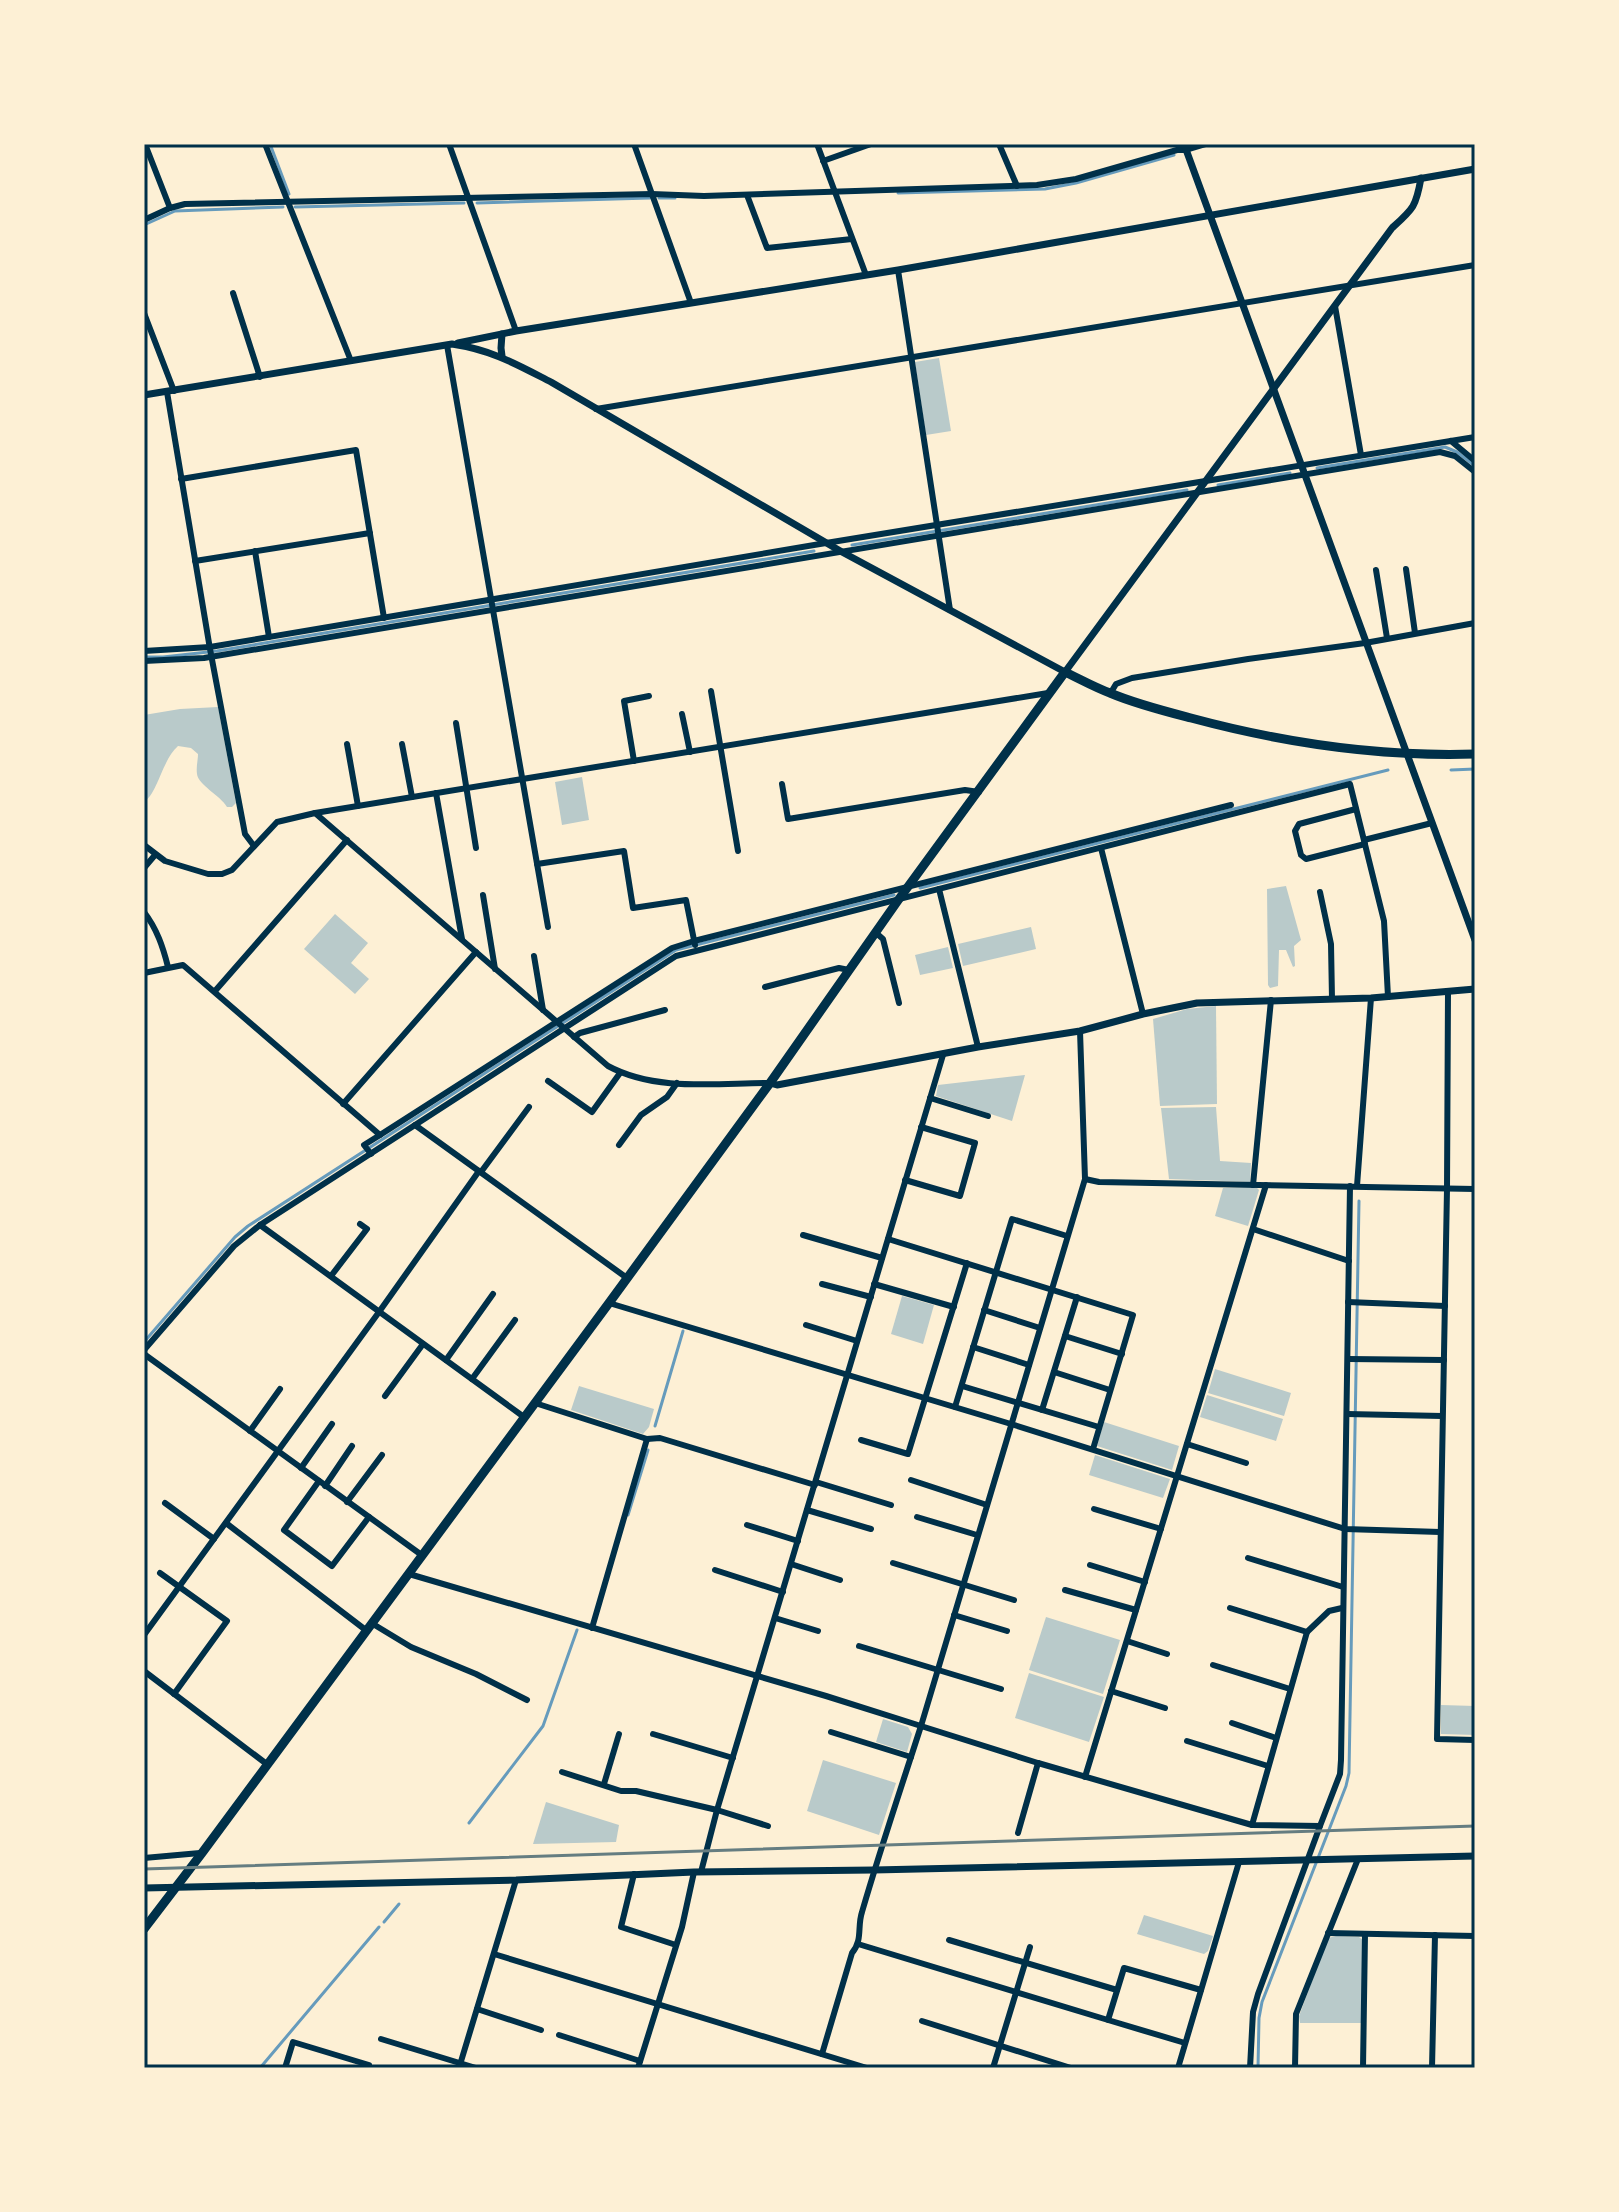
<svg xmlns="http://www.w3.org/2000/svg" width="1619" height="2212" font-family="Raleway,sans-serif">
	<style>
		.green { fill: #b9caca }
		.lines { fill: none; stroke-linecap: round; stroke-linejoin: round }
		.stream { stroke: #669bbc; stroke-width: 3 }
		.minor { stroke: #003049; stroke-width: 6 }
		.tertiary { stroke: #003049; stroke-width: 7 }
		.primary { stroke: #003049; stroke-width: 9 }
		.rail { stroke: #657d81; stroke-width: 3 }
		.neatline { fill: none; stroke: #003049; stroke-width: 3 }
	</style>
	<rect width="100%" height="100%" fill="#fdf0d5"/>
	<g class="green">
		<polygon points="939,358 951,431 926,435 915,362"/>
		<path d="M218 707 236 803 232 807H227C220 795 198 785 197 774 196 767 198 760 198 754L191 748 178 746C162 760 158 793 144 802V715L180 709Z"/>
		<polygon points="582,777 589,820 562,825 555,782"/>
		<polygon points="1286,886 1301,940 1294,946 1295,966 1293,967 1286,950 1279,950 1278,986 1270,988 1268,985 1267,889"/>
		<polygon points="335,914 368,943 351,963 369,979 355,994 304,949"/>
		<polygon points="1031,927 1036,949 963,966 958,944"/>
		<polygon points="948,947 953,968 920,975 915,955"/>
		<polygon points="1216,1006 1217,1104 1160,1106 1153,1019 1187,1009"/>
		<polygon points="1025,1075 1012,1121 936,1096 938,1085"/>
		<polygon points="1216,1107 1220,1161 1251,1163 1250,1182 1169,1179 1161,1108"/>
		<polygon points="1256,1187 1259,1190 1248,1226 1215,1216 1223,1188"/>
		<polygon points="902,1296 934,1305 923,1344 891,1334"/>
		<polygon points="1215,1369 1291,1393 1284,1416 1208,1393"/>
		<polygon points="579,1386 654,1409 649,1427 643,1434 571,1410"/>
		<polygon points="1207,1395 1283,1419 1276,1441 1200,1417"/>
		<polygon points="1104,1422 1179,1446 1172,1470 1097,1446"/>
		<polygon points="1095,1455 1170,1479 1163,1498 1089,1475"/>
		<polygon points="1046,1617 1120,1640 1103,1694 1029,1670"/>
		<polygon points="1029,1673 1104,1697 1089,1742 1015,1718"/>
		<polygon points="1441,1705 1475,1706 1475,1735 1441,1734"/>
		<polygon points="883,1719 908,1727 912,1734 907,1752 876,1742"/>
		<polygon points="823,1760 896,1783 879,1835 807,1811"/>
		<polygon points="546,1802 619,1825 616,1842 533,1844"/>
		<polygon points="1144,1915 1213,1936 1208,1951 1204,1954 1137,1934"/>
		<polygon points="1336,1936 1359,1937 1364,1941 1362,2023 1300,2023 1299,2016 1328,1938"/>
	</g>
	<g class="lines">
		<g class="stream">
			<polyline points="270,144 289,194"/>
			<polyline points="898,193 1045,189 1076,183 1174,155"/>
			<polyline points="659,198 675,198"/>
			<polyline points="477,203 650,198"/>
			<polyline points="295,207 464,203"/>
			<polyline points="144,225 175,211 283,207"/>
			<polyline points="1317,468 1445,447 1457,452 1475,466"/>
			<polyline points="1218,485 1290,473"/>
			<polyline points="852,545 1187,490"/>
			<polyline points="144,657 163,657 217,651 814,551"/>
			<polyline points="1451,770 1475,769"/>
			<polyline points="920,888 1388,770"/>
			<polyline points="144,1342 235,1237 248,1226 676,950 894,895"/>
			<polyline points="655,1426 683,1331"/>
			<polyline points="628,1515 648,1450"/>
			<polyline points="469,1823 543,1726 577,1630"/>
			<polyline points="384,1922 399,1904"/>
			<polyline points="260,2068 379,1927"/>
			<polyline points="1258,2068 1259,2018 1262,2002 1346,1786 1349,1773 1359,1201"/>
		</g>
		<g class="minor">
			<polyline points="145,144 170,208"/>
			<polyline points="265,144 351,361"/>
			<polyline points="449,144 516,331"/>
			<polyline points="634,144 691,303"/>
			<polyline points="817,144 866,275"/>
			<polyline points="999,144 1017,186"/>
			<polyline points="823,161 871,144"/>
			<polyline points="747,195 767,248 852,239"/>
			<polyline points="144,220 170,208 185,204 652,194 704,196 1037,185 1076,179 1177,150 1186,150 1206,144"/>
			<polyline points="898,270 950,610"/>
			<polyline points="233,293 260,377"/>
			<polyline points="1335,306 1361,455"/>
			<polyline points="144,313 174,391"/>
			<polyline points="447,345 548,927"/>
			<polyline points="167,392 210,649 245,834 254,846"/>
			<polyline points="596,409 1475,265"/>
			<polyline points="1451,441 1475,461"/>
			<polyline points="181,479 356,450 384,618"/>
			<polyline points="255,551 269,637"/>
			<polyline points="195,561 370,533"/>
			<polyline points="1406,569 1415,633"/>
			<polyline points="1376,570 1387,638"/>
			<polyline points="144,651 210,647 826,543 1475,437"/>
			<polyline points="144,661 204,658 1440,452 1455,456 1475,472"/>
			<polyline points="711,691 738,851"/>
			<polyline points="1110,694 1116,684 1132,678 1248,659 1365,643 1475,623"/>
			<polyline points="682,714 690,752"/>
			<polyline points="456,723 476,848"/>
			<polyline points="347,744 358,806"/>
			<polyline points="402,744 412,797"/>
			<polyline points="634,761 624,701 649,696"/>
			<polyline points="782,784 788,819 965,790 979,792"/>
			<polyline points="436,793 462,939"/>
			<polyline points="1356,809 1299,824 1295,831 1301,855 1306,859 1365,844"/>
			<polyline points="315,813 1048,693"/>
			<polyline points="1364,840 1432,823"/>
			<path d="M144 845 165 861 208 874H222L232 870 277 822 315 813 608 1066C656 1092 717 1083 770 1083"/>
			<polyline points="1101,848 1143,1014"/>
			<polyline points="537,864 624,851 633,908 686,900 695,945"/>
			<polyline points="144,868 155,855"/>
			<polyline points="939,889 978,1047"/>
			<polyline points="1320,892 1331,944 1332,999"/>
			<polyline points="483,895 495,969"/>
			<path d="M144 912C157 929 163 947 168 967"/>
			<polyline points="875,932 883,939 899,1003"/>
			<polyline points="534,956 543,1010"/>
			<polyline points="144,973 183,965 380,1135 364,1145 371,1154"/>
			<polyline points="765,987 839,968 849,970"/>
			<polyline points="215,991 347,840"/>
			<polyline points="1448,992 1447,1189 1437,1739 1475,1740"/>
			<polyline points="574,1037 580,1033 665,1010"/>
			<polyline points="548,1081 592,1112 620,1073"/>
			<polyline points="930,1098 988,1116"/>
			<polyline points="343,1104 476,952"/>
			<polyline points="415,1125 676,956 1350,784 1384,921 1388,997"/>
			<polyline points="380,1135 672,948 694,941 1231,805"/>
			<polyline points="619,1145 641,1115 667,1097 677,1083"/>
			<polyline points="481,1172 529,1107"/>
			<polyline points="1085,1179 1099,1182 1475,1189"/>
			<polyline points="905,1180 960,1196 975,1143 921,1127"/>
			<polyline points="1253,1185 1271,1000"/>
			<polyline points="1357,1186 1371,998"/>
			<polyline points="260,1225 524,1417"/>
			<polyline points="1253,1229 1349,1261"/>
			<polyline points="803,1235 882,1258"/>
			<polyline points="888,1239 1133,1315 1093,1449"/>
			<polyline points="331,1276 367,1229 360,1224"/>
			<polyline points="822,1284 871,1297"/>
			<polyline points="874,1284 954,1307"/>
			<polyline points="1348,1302 1445,1306"/>
			<polyline points="609,1303 1011,1424 1345,1529 1440,1532"/>
			<polyline points="984,1310 1040,1328"/>
			<polyline points="806,1325 857,1341"/>
			<polyline points="1065,1336 1122,1354"/>
			<polyline points="973,1347 1029,1365"/>
			<polyline points="144,1350 234,1246 260,1225 415,1125 627,1278"/>
			<polyline points="144,1354 423,1556"/>
			<polyline points="1348,1359 1444,1360"/>
			<polyline points="446,1360 493,1294"/>
			<polyline points="1054,1372 1110,1390"/>
			<polyline points="472,1379 515,1320"/>
			<polyline points="962,1386 1099,1427"/>
			<polyline points="385,1396 423,1344"/>
			<polyline points="535,1403 647,1439 660,1438 815,1485"/>
			<polyline points="955,1407 1012,1219 1067,1236"/>
			<polyline points="1042,1410 1077,1297"/>
			<polyline points="1347,1414 1442,1416"/>
			<polyline points="250,1431 280,1389"/>
			<polyline points="861,1440 908,1454 967,1263"/>
			<polyline points="1187,1444 1246,1463"/>
			<polyline points="301,1468 332,1424"/>
			<polyline points="911,1480 987,1505"/>
			<polyline points="319,1481 284,1530 332,1566 369,1517"/>
			<polyline points="816,1482 891,1505"/>
			<polyline points="325,1486 352,1446"/>
			<polyline points="347,1502 382,1455"/>
			<polyline points="165,1503 214,1539"/>
			<polyline points="1094,1509 1161,1529"/>
			<polyline points="807,1510 871,1529"/>
			<polyline points="917,1517 977,1535"/>
			<polyline points="226,1523 367,1631"/>
			<polyline points="747,1525 798,1541"/>
			<polyline points="1248,1558 1343,1587"/>
			<polyline points="893,1563 1014,1600"/>
			<polyline points="791,1564 840,1580"/>
			<polyline points="1090,1565 1145,1582"/>
			<polyline points="715,1570 783,1592"/>
			<polyline points="160,1573 227,1621 174,1694"/>
			<polyline points="409,1574 826,1696 921,1726 1085,1179 1080,1031"/>
			<polyline points="1065,1590 1136,1610"/>
			<polyline points="1230,1608 1307,1632"/>
			<polyline points="954,1615 1007,1631"/>
			<polyline points="775,1618 818,1631"/>
			<polyline points="373,1624 411,1647 476,1674 527,1700"/>
			<polyline points="592,1628 647,1439"/>
			<polyline points="144,1635 379,1312 479,1171"/>
			<polyline points="1127,1641 1167,1654"/>
			<polyline points="859,1646 1001,1689"/>
			<polyline points="1213,1665 1290,1689"/>
			<polyline points="144,1671 268,1765"/>
			<polyline points="1111,1691 1165,1708"/>
			<polyline points="1232,1723 1276,1738"/>
			<polyline points="831,1732 911,1757"/>
			<polyline points="653,1734 733,1758"/>
			<polyline points="1187,1741 1268,1766"/>
			<polyline points="562,1772 621,1791 636,1791 717,1810 768,1826"/>
			<polyline points="1085,1777 1266,1185"/>
			<polyline points="604,1784 619,1734"/>
			<polyline points="1252,1825 1307,1632 1329,1611 1342,1608"/>
			<polyline points="1018,1833 1038,1763"/>
			<polyline points="144,1858 200,1853"/>
			<polyline points="701,1872 717,1810 943,1055"/>
			<polyline points="634,1874 621,1927 676,1945"/>
			<polyline points="1328,1933 1475,1936"/>
			<polyline points="949,1940 1117,1990"/>
			<polyline points="858,1944 1108,2020"/>
			<polyline points="494,1954 867,2068"/>
			<polyline points="477,2009 541,2030"/>
			<polyline points="922,2021 1071,2068"/>
			<polyline points="559,2035 640,2061"/>
			<polyline points="381,2039 476,2068"/>
			<polyline points="1185,2043 1108,2020 1124,1968 1201,1990"/>
			<path d="M822 2054 852 1953C863 1940 857 1927 862 1912 880 1850 901 1788 921 1726L1038 1763 1252 1825 1320 1826 1340 1774 1341 1760 1350 1186"/>
			<polyline points="285,2068 293,2042 369,2065"/>
			<polyline points="459,2068 516,1880"/>
			<polyline points="638,2068 682,1927 694,1872"/>
			<polyline points="993,2068 1030,1947"/>
			<polyline points="1178,2068 1239,1862"/>
			<polyline points="1250,2068 1253,2012 1258,1994 1320,1826"/>
			<polyline points="1295,2068 1296,2014 1358,1859"/>
			<polyline points="1363,2068 1365,1934"/>
			<polyline points="1432,2068 1435,1935"/>
		</g>
		<g class="tertiary">
			<polyline points="1184,144 1475,940"/>
			<polyline points="502,334 501,348 502,356"/>
			<polyline points="458,343 516,331 898,270 1475,169"/>
			<path d="M144 395 452 344C492 350 516 364 551 382L842 552 1065 672 1392 228C1413 209 1416 207 1421 178"/>
			<polyline points="770,1083 777,1085 978,1047 1080,1031 1143,1014 1197,1003 1371,998 1475,989"/>
			<polyline points="144,1888 516,1880 694,1872 874,1870 1475,1856"/>
		</g>
		<path class="primary" d="M144 1929 202 1853 609 1303 770 1083 899 899 1065 672C1080 679 1094 687 1110 693 1136 704 1164 711 1191 718 1284 743 1379 757 1475 754"/>
		<polyline class="rail" points="144,1869 1475,1826"/>
	</g>
	<rect width="1619" height="2212" fill="none" stroke="#fdf0d5" stroke-width="292"/>
	<rect x="146" y="146" width="1327" height="1920" class="neatline"/>
</svg>
